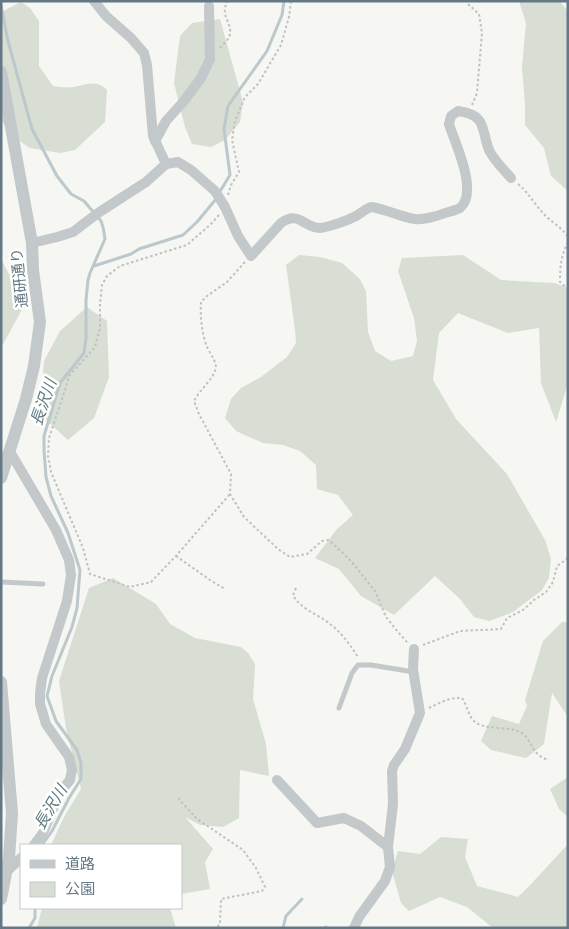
<svg xmlns="http://www.w3.org/2000/svg" width="569" height="929" font-family="Ubuntu,'Noto Sans JP',sans-serif">
	<style>
		.green { fill: #d8ded3 }
		.lines { fill: none; stroke-linecap: round; stroke-linejoin: round }
		.stream { stroke: #bbc8cc; stroke-width: 3 }
		.path { stroke: #bfc1c3; stroke-width: 2; stroke-dasharray: 2.5 2.5; stroke-linecap: butt }
		.service { stroke: #c3c8ca; stroke-width: 5 }
		.minor { stroke: #c3c8ca; stroke-width: 10 }
		.tertiary { stroke: #c3c8ca; stroke-width: 12 }
		.labels { text-anchor: middle; dominant-baseline: central; stroke-width: 5; stroke-linejoin: round; paint-order: stroke }
		.street-label { font-size: 15px; fill: #647985; stroke: #fff }
		.water-label { font-size: 16px; font-style: italic; fill: #5f7b82; stroke: #fff }
	</style>
	<rect width="100%" height="100%" fill="#f6f6f2"/>
	<g class="green">
		<polygon points="519,1 559,1 568,11 568,191 551,176 544,148 525,125 525,105 522,67 526,23"/>
		<path d="M21 2 30 8 39 21V66L53 86C59 87 67 88 73 87 86 85 96 79 107 90L105 122 75 150 60 153 30 148 12 136 1 120V13L7 9Z"/>
		<polygon points="220,19 243,102 240,122 225,140 211,147 192,144 185,127 174,83 180,36 192,23"/>
		<polygon points="299,255 320,257 342,263 360,279 366,291 368,332 375,351 391,361 413,356 417,341 414,318 398,271 402,258 463,255 501,280 554,283 568,288 568,383 556,422 541,383 539,328 508,333 458,313 439,333 433,380 456,419 507,474 545,540 551,559 549,578 542,590 513,612 489,621 474,617 460,599 435,576 394,615 361,596 339,569 315,558 337,529 353,515 338,495 317,489 316,465 300,451 283,445 263,443 236,431 225,418 231,399 241,388 261,377 287,357 296,343 295,330 286,265"/>
		<polygon points="1,259 25,304 1,348"/>
		<polygon points="87,307 107,321 109,377 94,418 68,440 45,419 41,397 44,361 60,331"/>
		<polygon points="113,578 156,604 170,624 195,638 241,647 248,653 255,664 253,699 266,744 269,776 240,770 239,818 223,827 200,825 185,817 213,849 205,862 210,889 181,894 181,845 51,845 65,815 81,789 66,728 59,681 89,588"/>
		<polygon points="562,622 568,622 568,717 552,693 544,744 526,758 491,750 481,741 492,716 519,724 527,706 525,700 543,641"/>
		<polygon points="568,777 568,817 559,809 550,789"/>
		<polygon points="441,837 468,839 465,857 477,886 518,897 533,882 568,844 568,928 493,928 467,907 440,897 409,911 401,903 392,871 398,851 420,854"/>
		<polygon points="42,908 170,908 176,928 37,928"/>
	</g>
	<g class="lines">
		<g class="stream">
			<polyline points="1,5 8,41 32,129 57,176 71,194 84,201 101,221 103,227 105,239 90,273 88,280 86,300 86,338 84,353 60,383 44,436 44,450 46,477 51,496 68,533 80,570 77,608 72,627 52,676 47,696 56,721 77,750 81,763 81,779 69,798 52,831 42,845"/>
			<polyline points="219,193 230,175 224,129 228,106 267,51 282,15 284,1"/>
			<polyline points="94,266 131,254 139,249 183,235 197,222 216,199"/>
			<polyline points="29,928 35,918 35,908"/>
			<polyline points="283,928 286,916 302,899"/>
			<polyline points="325,928 326,927"/>
		</g>
		<g class="path">
			<polyline points="468,4 479,14 482,33 477,93 472,105"/>
			<path d="M220 48C223 44 229 40 230 34 232 23 219 14 228 1"/>
			<path d="M518 184C528 192 533 202 542 212 549 221 561 226 568 237"/>
			<polyline points="228,195 231,185 239,172 232,140 235,121 245,97 258,84 281,45 289,17 291,1"/>
			<polyline points="219,215 211,224 187,245 120,266 107,276 102,285 100,304 100,328 95,347 69,376 66,387 49,438 48,456 51,472 83,548 90,574 130,587 151,582 176,556 230,494"/>
			<path d="M568 242C561 256 560 266 560 282L568 289"/>
			<path d="M245 262 227 282 207 296 201 302C200 316 202 337 208 349 212 357 218 363 215 371 212 380 199 391 194 401L199 414 231 474 230 494 244 517 278 549 290 557 307 554 322 541 329 540 351 561 375 591 386 617 398 632 407 642"/>
			<polyline points="176,556 210,580 225,589"/>
			<path d="M296 588 293 595C300 609 318 614 330 624 342 633 350 645 358 657"/>
			<polyline points="423,645 460,631 501,629 507,618 523,610 534,600 546,592 553,582 557,566 568,558"/>
			<path d="M429 708C439 703 450 697 462 698 467 705 468 716 475 722 484 730 509 726 520 732 530 737 530 748 539 755 542 758 546 759 549 760"/>
			<polyline points="178,798 197,819 243,850 256,868 265,887 262,891 221,899 220,923 217,928"/>
		</g>
		<g class="service">
			<polyline points="1,582 43,584"/>
			<polyline points="339,708 352,673 358,665 371,665 414,672"/>
		</g>
		<g class="minor">
			<path d="M94 1 106 16 131 38 144 53 147 65 153 136 166 164 178 162 191 170 215 191 225 207 238 236 251 256 281 223C299 210 304 228 320 228 329 227 346 221 354 217 360 214 365 209 371 207 386 209 400 217 415 219 423 220 438 216 445 213 449 212 456 210 460 208 479 192 455 143 449 124L451 116 458 111C487 115 481 129 489 150 493 159 504 170 511 178"/>
			<polyline points="155,141 166,121 184,101 201,78 210,59 209,6"/>
			<polyline points="32,243 57,237 73,232 98,213 146,182 166,164"/>
			<polyline points="9,450 56,530 69,560 71,575 67,601 42,678 40,693 40,704 46,724 69,757 72,770 70,780 60,792 43,833 34,845"/>
			<polyline points="277,780 317,823 344,818 361,826 388,847"/>
			<polyline points="7,871 21,858"/>
			<polyline points="354,928 359,917 385,881 390,867 388,847 393,804 392,771 394,765 405,749 420,713 413,669 414,649"/>
		</g>
		<g class="tertiary">
			<polyline points="1,72 32,243 33,270 40,322 34,366 26,399 1,478"/>
			<polyline points="1,682 12,813 9,858 1,899"/>
		</g>
	</g>
	<g class="labels">
		<g class="street-label">
			<text transform="translate(19 278) rotate(-96)">通研通り</text>
		</g>
		<g class="water-label">
			<text transform="translate(43 402) rotate(-71)">長沢川</text>
			<text transform="translate(50 807) rotate(-59)">長沢川</text>
		</g>
	</g>
	<rect width="569" height="929" fill="none" stroke="#647985" stroke-width="5"/>
	<rect x="20" y="844" width="162" height="65" fill="#ffffff" stroke="#c1c9ce"/>
	<rect x="30" y="860" width="25" height="8" fill="#c3c8ca" stroke="#c1c9ce"/>
	<text x="65" y="869" font-size="15" fill="#647985">道路</text>
	<rect x="30" y="882" width="25" height="15" fill="#d8ded3" stroke="#c1c9ce"/>
	<text x="65" y="894" font-size="15" fill="#647985">公園</text>
</svg>
